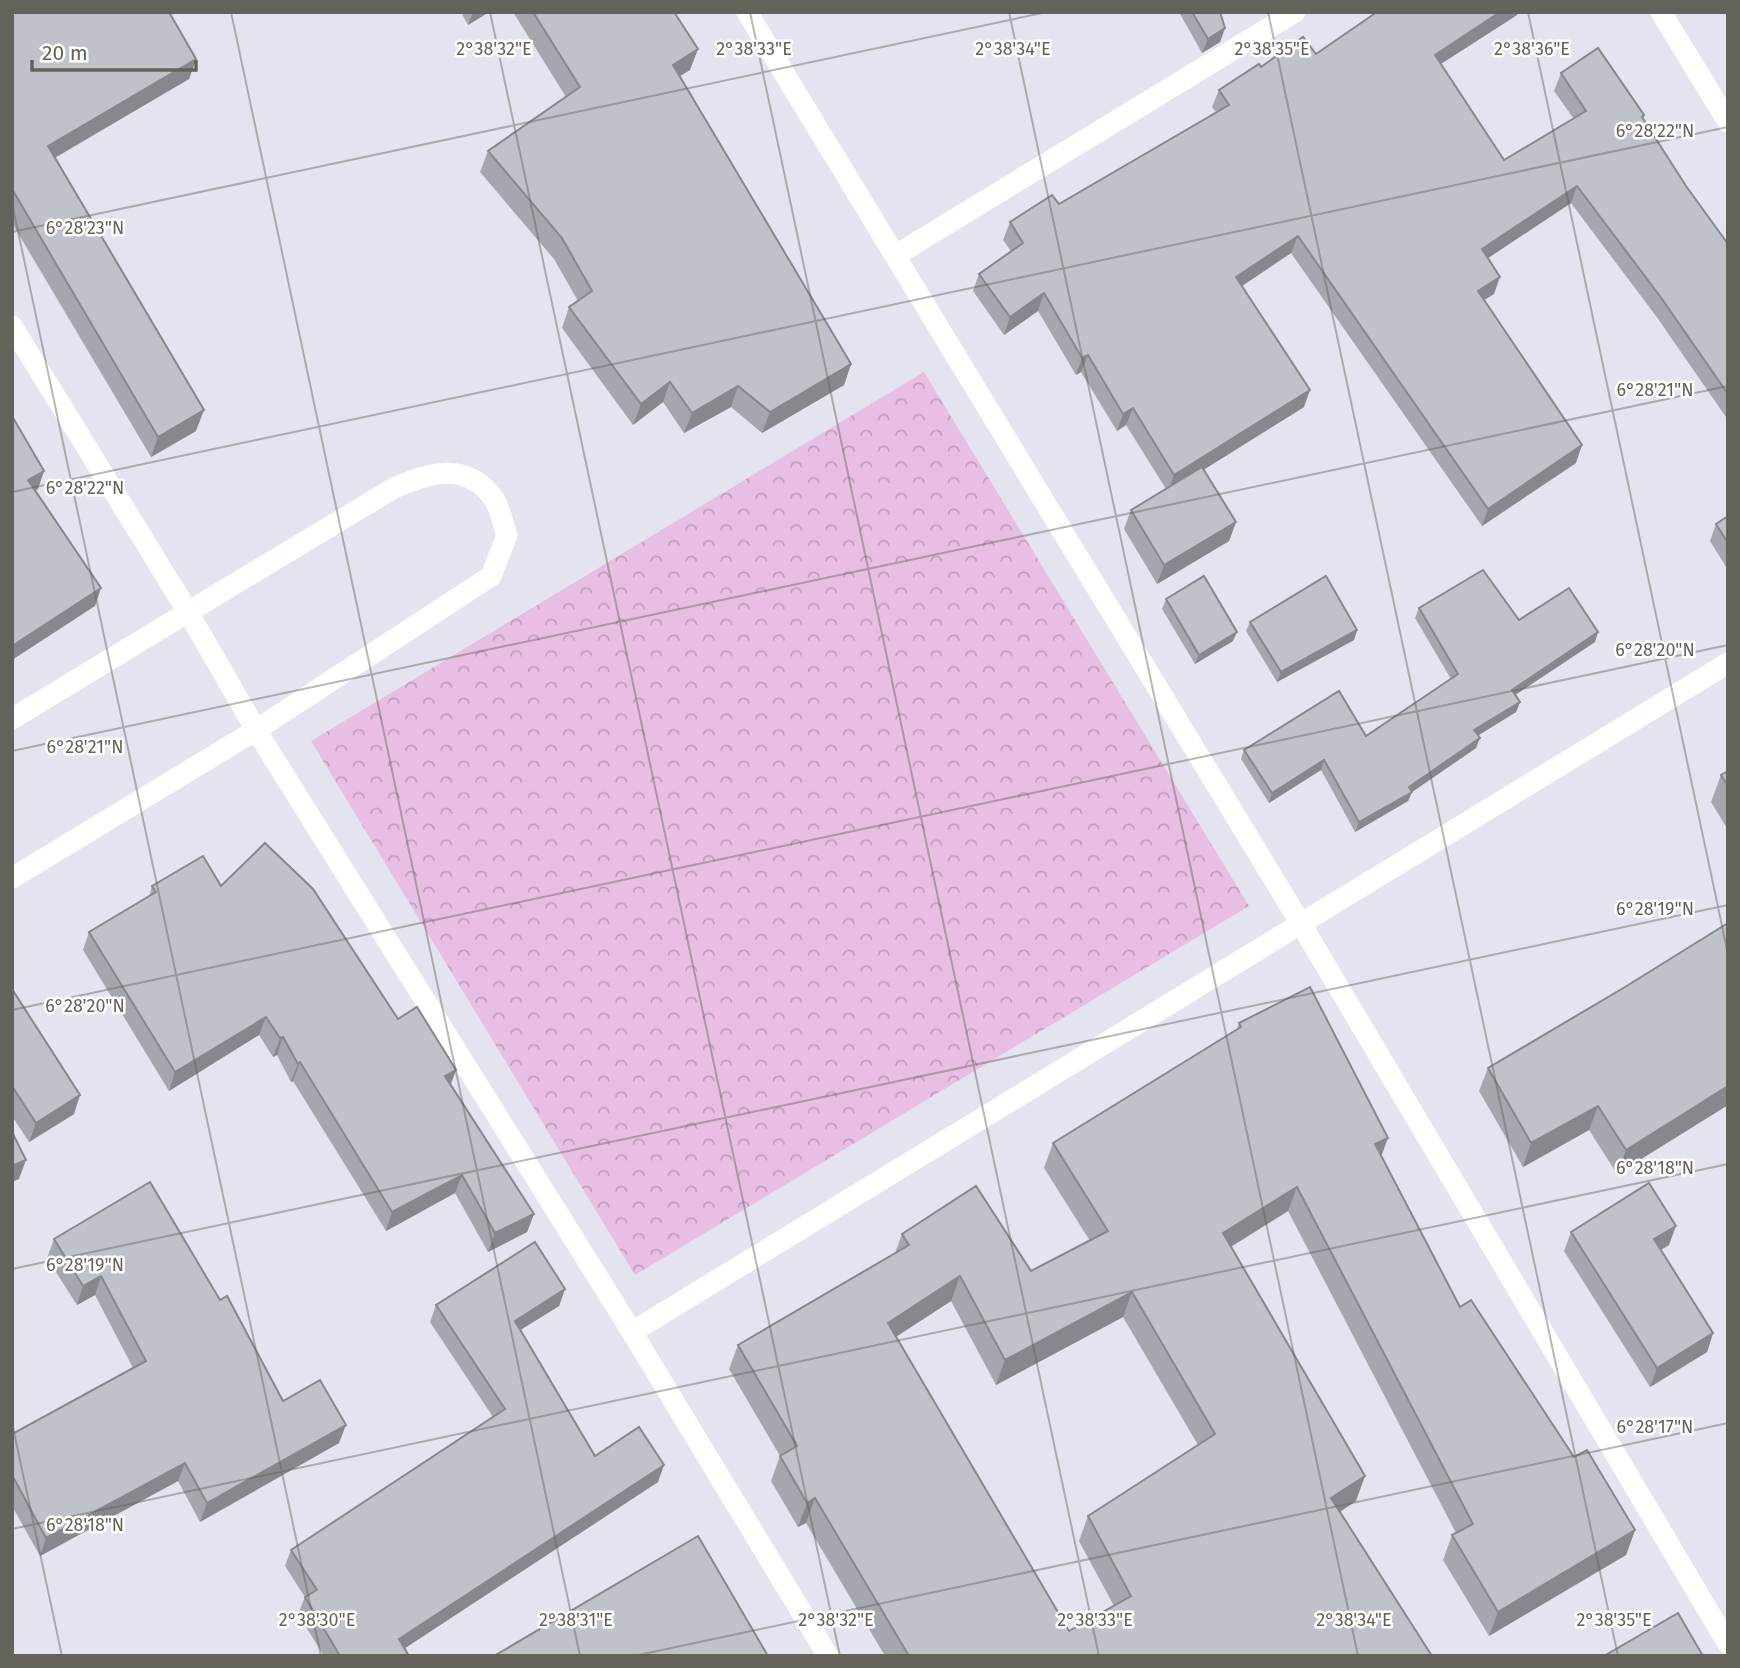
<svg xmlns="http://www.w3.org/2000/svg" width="1740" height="1668" font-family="'Fira Sans',sans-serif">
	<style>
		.park { fill: url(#park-crowns) }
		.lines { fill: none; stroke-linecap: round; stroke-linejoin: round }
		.service { stroke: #fff; stroke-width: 21 }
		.minor { stroke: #fff; stroke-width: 21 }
		.wall { fill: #a5a7ae; fill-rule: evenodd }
		.shaded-wall { fill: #86888d }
		.building { fill: #c0c2ca; stroke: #86888d; stroke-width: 2; fill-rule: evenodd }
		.ticks { fill: none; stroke: #65625b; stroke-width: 2; stroke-opacity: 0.45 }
		.ticks-label { font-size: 18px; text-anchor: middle; fill: #65625b; stroke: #fff; stroke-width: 5; stroke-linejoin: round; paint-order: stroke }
	</style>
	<defs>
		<pattern id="park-crowns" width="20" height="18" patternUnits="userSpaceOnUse" patternTransform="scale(1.75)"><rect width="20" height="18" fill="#e8bee3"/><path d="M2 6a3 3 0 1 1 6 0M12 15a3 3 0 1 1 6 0" fill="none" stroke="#c09ebb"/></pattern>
	</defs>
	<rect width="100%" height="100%" fill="#e3e4ef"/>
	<polygon class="park" points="924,372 1249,906 635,1275 311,741"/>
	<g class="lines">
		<path class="service" d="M188 612 394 488C430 473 466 460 494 499 500 508 503 524 507 535L491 576 256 730"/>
		<g class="minor">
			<polyline points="747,12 1301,924 1728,1644"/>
			<polyline points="1661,12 1728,122"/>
			<polyline points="896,255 1295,12"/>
			<polyline points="12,326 188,612 256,730 632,1332 828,1656"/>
			<polyline points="12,719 188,612"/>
			<polyline points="12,878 256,730"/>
			<polyline points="632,1332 1728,663"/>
		</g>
	</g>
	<g class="wall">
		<polygon points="12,12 196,59 189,79 55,158 196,431 151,457 12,223"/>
		<polygon points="461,12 489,12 468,25"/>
		<polygon points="513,12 674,12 690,70 680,76 851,364 844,385 762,433 731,407 684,433 663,402 633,425 562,328 569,307 578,301 554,259 480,172 488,151 566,97"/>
		<polygon points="1179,12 1220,12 1225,28 1220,42 1202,53"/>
		<polygon points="1377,12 1518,12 1517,15 1441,64 1504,160 1574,119 1554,91 1561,73 1644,115 1643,119 1686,186 1728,244 1728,420 1656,316 1571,203 1488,258 1494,294 1484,300 1576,463 1482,526 1291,253 1242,286 1304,407 1203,470 1236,522 1229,541 1157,584 1124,529 1131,510 1166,489 1126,425 1117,431 1081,372 1076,375 1038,311 1004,335 973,291 979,274 1011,251 1003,240 1010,222 1059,204 1216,112 1212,107 1219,90 1261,67 1316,54"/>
		<polygon points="1728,516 1728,570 1710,541 1716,524"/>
		<polygon points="1166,599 1233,641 1195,664 1162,609"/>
		<polygon points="1419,608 1519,620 1595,642 1515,695 1520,702 1516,712 1478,735 1476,748 1412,792 1408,801 1355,832 1321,770 1269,803 1241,759 1244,750 1366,736 1451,679 1415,618"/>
		<polygon points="1250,622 1357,630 1354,640 1277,682 1246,631"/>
		<polygon points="1728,771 1728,830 1711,802 1721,775"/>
		<polygon points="152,886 221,886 398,1019 456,1070 451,1084 534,1214 527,1232 488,1252 455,1193 386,1231 293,1081 291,1082 277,1055 273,1057 259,1035 169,1091 83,950 89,932 149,897"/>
		<polygon points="1728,923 1728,1105 1617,1174 1589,1130 1523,1167 1479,1091 1488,1068 1625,987"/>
		<polygon points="12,989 74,1114 29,1142 12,1116"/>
		<path d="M1239 1023 1381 1156 1460 1307 1574 1457 1635 1530 1626 1555 1489 1636 1443 1560 1452 1535 1456 1533 1288 1211 1231 1247 1356 1501 1340 1512 1432 1656H885L806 1523 798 1527 771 1481 780 1456 729 1369 738 1345 895 1253 902 1234 1031 1271 1090 1241 1044 1168 1053 1143 1237 1029ZM951 1301 996 1385 1123 1317 1198 1445 1088 1516 1079 1541 1114 1606 1069 1631 896 1336Z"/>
		<polygon points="1571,1232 1669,1245 1661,1250 1713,1333 1707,1352 1650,1387 1564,1251"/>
		<polygon points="54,1239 220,1300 283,1401 339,1443 200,1522 178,1481 40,1556 12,1506 12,1434 133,1368 95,1295 77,1305 47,1258"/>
		<polygon points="565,1289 559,1306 520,1330 595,1456 658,1482 405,1648 409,1656 324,1656 298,1614 305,1597 285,1566 291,1550 493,1417 430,1322 436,1305"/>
	</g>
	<g class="shaded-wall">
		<polygon points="473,12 489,12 468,25"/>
		<polygon points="1500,12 1518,12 1517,15 1428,72 1435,55"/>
		<polygon points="1225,28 1220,42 1202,53 1208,39"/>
		<polygon points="698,49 690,70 665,85 673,65"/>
		<polygon points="196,59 189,79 40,166 48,146"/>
		<polygon points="1577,186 1571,203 1476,266 1482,249"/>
		<polygon points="1298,236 1291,253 1230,294 1236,277"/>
		<polygon points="1500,277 1494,294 1471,308 1478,291"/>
		<polygon points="1044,293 1038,311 1004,335 1010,317"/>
		<polygon points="1088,355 1081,372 1076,375 1082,358"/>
		<polygon points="851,364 844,385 762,433 770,412"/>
		<polygon points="670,382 663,402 633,425 641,404"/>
		<polygon points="738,386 731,407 684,433 692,413"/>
		<polygon points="1310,390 1304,407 1168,492 1174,475"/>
		<polygon points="1133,408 1126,425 1117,431 1123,414"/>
		<polygon points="204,410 196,431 151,457 158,437"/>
		<polygon points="1582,445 1576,463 1482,526 1488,509"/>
		<polygon points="44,471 38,489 22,498 28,480"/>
		<polygon points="1236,522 1229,541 1157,584 1164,565"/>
		<polygon points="101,588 95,606 12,660 12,646"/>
		<polygon points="1357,630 1354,640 1277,682 1281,672"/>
		<polygon points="1237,632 1233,641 1195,664 1199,655"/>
		<polygon points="1598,632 1595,642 1509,699 1512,690"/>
		<polygon points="1520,702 1516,712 1471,740 1474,730"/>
		<polygon points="1480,738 1476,748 1412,792 1408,801 1355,832 1359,822"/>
		<polygon points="1324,760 1321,770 1269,803 1272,793"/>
		<polygon points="266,1017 259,1035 169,1091 175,1072"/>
		<polygon points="283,1037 277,1055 273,1057 280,1038"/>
		<polygon points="300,1062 293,1081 291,1082 298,1064"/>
		<polygon points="456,1070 449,1088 445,1076"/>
		<polygon points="1728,1086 1728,1105 1617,1174 1626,1150"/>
		<polygon points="80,1095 74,1114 29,1142 36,1123"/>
		<polygon points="1598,1106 1589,1130 1523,1167 1531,1143"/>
		<polygon points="1388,1138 1379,1162 1375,1144"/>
		<polygon points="26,1160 19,1179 12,1182 12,1166"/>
		<polygon points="462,1175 455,1193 386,1231 392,1212"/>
		<polygon points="1297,1187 1288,1211 1214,1257 1223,1233"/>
		<polygon points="534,1214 527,1232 488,1252 495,1233"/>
		<polygon points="1676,1226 1669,1245 1647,1258 1654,1239"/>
		<polygon points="101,1276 95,1295 77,1305 83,1286"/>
		<polygon points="960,1276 951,1301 879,1348 888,1323"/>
		<polygon points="565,1289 559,1306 509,1337 515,1321"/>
		<polygon points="1132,1292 1123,1317 996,1385 1005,1360"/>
		<polygon points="1713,1333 1707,1352 1650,1387 1657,1368"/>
		<polygon points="346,1425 339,1443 200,1522 207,1503"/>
		<polygon points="185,1463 178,1481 40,1556 46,1538"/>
		<polygon points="664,1465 658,1482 393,1656 399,1639"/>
		<polygon points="1365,1476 1356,1501 1323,1523 1331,1498"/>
		<polygon points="815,1498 806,1523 798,1527 807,1503"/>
		<polygon points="1635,1530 1626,1555 1489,1636 1498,1612"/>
	</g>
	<g class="building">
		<polygon points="12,12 169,12 196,59 48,146 204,410 158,437 12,189"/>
		<polygon points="533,12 674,12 698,49 673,65 851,364 770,412 738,386 692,413 670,382 641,404 569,307 592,291 562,238 488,151 580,87"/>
		<polygon points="1192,12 1220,12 1225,28 1208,39"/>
		<polygon points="1377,12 1500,12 1435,55 1504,160 1586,111 1561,73 1598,48 1644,115 1642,117 1686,186 1728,244 1728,394 1662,299 1577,186 1482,249 1500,277 1478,291 1582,445 1488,509 1298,236 1236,277 1310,390 1174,475 1133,408 1123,414 1088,355 1082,358 1044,293 1010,317 979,274 1023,243 1010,222 1052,195 1059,204 1229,105 1219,90 1259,64 1261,67 1303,37 1316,54"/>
		<polygon points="12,416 44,471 28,480 101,588 12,646"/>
		<polygon points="1202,467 1236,522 1164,565 1131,510"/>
		<polygon points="1728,516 1728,543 1716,524"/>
		<polygon points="1483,570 1519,620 1569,588 1598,632 1512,690 1520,702 1474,730 1480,738 1409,787 1412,792 1359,822 1324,760 1272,793 1244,750 1339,691 1366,736 1458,674 1419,608"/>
		<polygon points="1204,576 1237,632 1199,655 1166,599"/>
		<polygon points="1326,576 1357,630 1281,672 1250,622"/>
		<polygon points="1728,771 1728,786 1721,775"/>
		<polygon points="265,843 313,889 398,1019 417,1007 456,1070 445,1076 534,1214 495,1233 462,1175 392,1212 300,1062 298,1064 283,1037 280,1038 266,1017 175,1072 89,932 156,892 152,886 203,856 221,886"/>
		<polygon points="1728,923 1728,1086 1626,1150 1598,1106 1531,1143 1488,1068 1625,987"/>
		<path d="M1310 987 1388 1138 1375 1144 1460 1307 1471 1300 1574 1457 1587 1450 1635 1530 1498 1612 1452 1535 1473 1524 1297 1187 1223 1233 1365 1476 1331 1498 1432 1656H909L815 1498 807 1503 780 1456 797 1446 738 1345 909 1245 902 1234 976 1186 1031 1271 1108 1231 1053 1143 1241 1027 1239 1023ZM960 1276 1005 1360 1132 1292 1215 1434 1088 1516 1131 1596 1069 1631 888 1323Z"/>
		<polygon points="12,989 80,1095 36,1123 12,1086"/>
		<polygon points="12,1132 26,1160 12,1166"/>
		<polygon points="150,1182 220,1300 227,1296 283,1401 320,1380 346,1425 207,1503 185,1463 46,1538 12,1475 12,1434 146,1361 101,1276 83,1286 54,1239"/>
		<polygon points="1649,1183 1676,1226 1654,1239 1713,1333 1657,1368 1571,1232"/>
		<polygon points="535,1242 565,1289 515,1321 595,1456 639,1427 664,1465 399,1639 409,1656 340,1656 305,1597 317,1590 291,1550 505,1409 436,1305"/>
		<polygon points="698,1536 768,1656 494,1656"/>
		<polygon points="1678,1613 1703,1656 1604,1656"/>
	</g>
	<path class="ticks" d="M231 12 580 1656M490 12 840 1656M750 12 1099 1656M1009 12 1358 1656M1268 12 1618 1656M1528 12 1728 954M12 203 321 1656M12 232 1047 12M12 492 1728 127M12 751 1728 386M12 1010 1728 645M12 1269 1728 905M12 1423 62 1656M12 1529 1728 1164M634 1656 1728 1423"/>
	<g class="ticks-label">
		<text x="494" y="55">2°38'32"E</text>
		<text x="754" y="55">2°38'33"E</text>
		<text x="1013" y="55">2°38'34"E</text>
		<text x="1272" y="55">2°38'35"E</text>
		<text x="1532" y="55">2°38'36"E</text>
		<text x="1655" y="137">6°28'22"N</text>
		<text x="85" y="234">6°28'23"N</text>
		<text x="1655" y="396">6°28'21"N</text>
		<text x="85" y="494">6°28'22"N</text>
		<text x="1655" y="656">6°28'20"N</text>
		<text x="85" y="753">6°28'21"N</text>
		<text x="1655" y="915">6°28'19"N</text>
		<text x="85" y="1012">6°28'20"N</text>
		<text x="1655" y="1174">6°28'18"N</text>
		<text x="85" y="1271">6°28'19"N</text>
		<text x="1655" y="1433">6°28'17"N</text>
		<text x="85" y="1531">6°28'18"N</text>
		<text x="317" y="1626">2°38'30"E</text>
		<text x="576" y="1626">2°38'31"E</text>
		<text x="836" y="1626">2°38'32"E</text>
		<text x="1095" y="1626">2°38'33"E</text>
		<text x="1354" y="1626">2°38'34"E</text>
		<text x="1614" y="1626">2°38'35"E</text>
	</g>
	<rect width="1740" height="1668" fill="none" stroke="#65625b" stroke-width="28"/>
	<path d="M32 60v10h164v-10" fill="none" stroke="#65625b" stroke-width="3.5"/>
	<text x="42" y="60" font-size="21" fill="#65625b" stroke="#ffffff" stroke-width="5" paint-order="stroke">20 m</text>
</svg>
